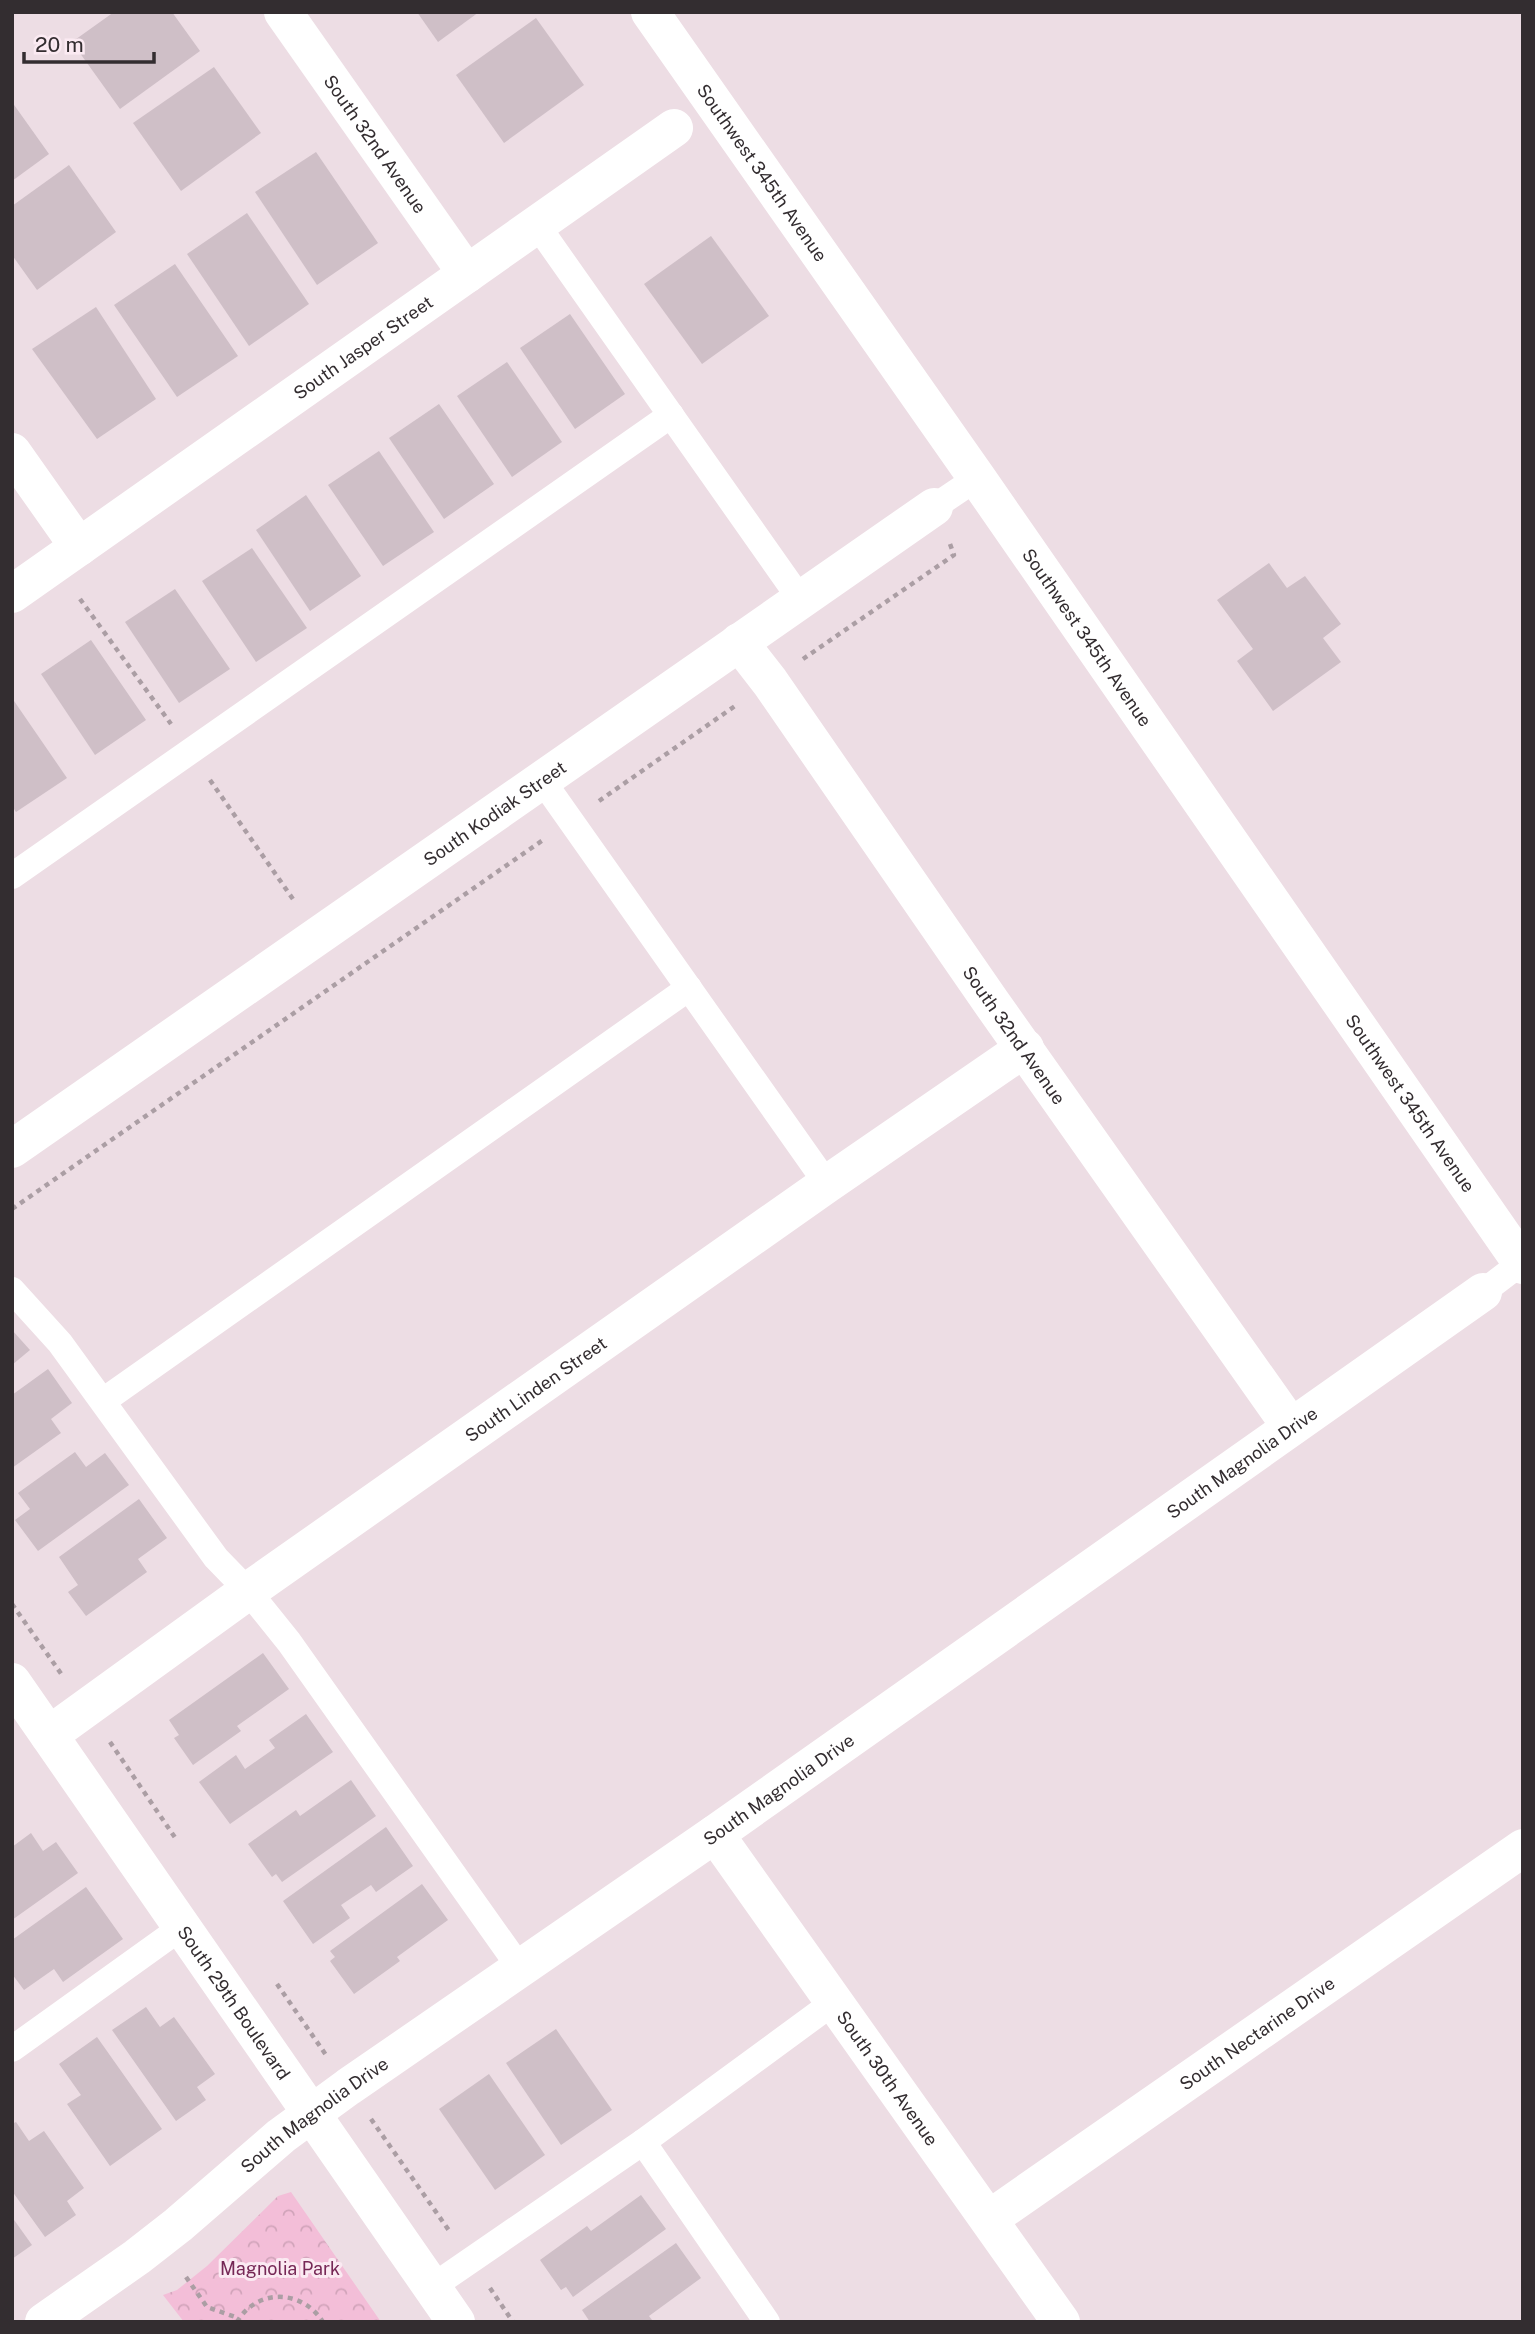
<svg xmlns="http://www.w3.org/2000/svg" width="1535" height="2334" font-family="'Public Sans',sans-serif">
	<style>
		.park { fill: url(#park-crowns) }
		.building { fill: #cfbfc7 }
		.lines { fill: none; stroke-linecap: round; stroke-linejoin: round }
		.path { stroke: #ab9ea4; stroke-width: 4.5; stroke-dasharray: 5 5; stroke-linecap: butt }
		.service { stroke: #fff; stroke-width: 26 }
		.minor { stroke: #fff; stroke-width: 38 }
		.labels { text-anchor: middle; dominant-baseline: central; stroke-width: 6; stroke-linejoin: round; paint-order: stroke }
		.street-label { font-size: 18px; fill: #332d30; stroke: #fbeaf2 }
		.park-label { font-size: 18px; fill: #762856; stroke: #fbeaf2 }
	</style>
	<defs>
		<pattern id="park-crowns" width="20" height="18" patternUnits="userSpaceOnUse" patternTransform="scale(1.75)"><rect width="20" height="18" fill="#f3bed8"/><path d="M2 6a3 3 0 1 1 6 0M12 15a3 3 0 1 1 6 0" fill="none" stroke="#d1a4ba"/></pattern>
	</defs>
	<rect width="100%" height="100%" fill="#eddde4"/>
	<polygon class="park" points="291,2192 381,2322 184,2322 163,2295 177,2290 207,2266 278,2196"/>
	<g class="building">
		<polygon points="114,12 172,12 200,51 120,109 72,42"/>
		<polygon points="417,12 479,12 438,42"/>
		<polygon points="536,18 584,85 504,143 456,75"/>
		<polygon points="214,67 261,133 181,191 133,123"/>
		<polygon points="12,102 49,154 12,181"/>
		<polygon points="316,152 378,243 317,285 255,192"/>
		<polygon points="69,165 116,232 37,290 12,255 12,206"/>
		<polygon points="247,213 309,304 249,346 187,254"/>
		<polygon points="711,236 769,316 702,364 644,284"/>
		<polygon points="175,264 238,356 177,397 114,305"/>
		<polygon points="96,307 156,399 97,439 32,349"/>
		<polygon points="570,314 625,394 575,429 520,348"/>
		<polygon points="507,362 562,442 512,477 457,396"/>
		<polygon points="439,404 494,484 444,519 389,438"/>
		<polygon points="379,451 434,532 383,566 328,485"/>
		<polygon points="306,495 361,576 310,611 256,530"/>
		<polygon points="252,548 307,628 256,662 202,581"/>
		<polygon points="1269,563 1287,588 1305,576 1341,624 1323,638 1341,662 1273,711 1237,661 1253,649 1217,600"/>
		<polygon points="175,589 230,669 179,703 125,622"/>
		<polygon points="91,640 146,720 95,755 41,674"/>
		<polygon points="12,698 67,778 16,812 12,806"/>
		<polygon points="12,1330 30,1350 12,1365"/>
		<polygon points="48,1369 72,1403 51,1419 61,1433 12,1468 12,1395"/>
		<polygon points="75,1452 86,1467 105,1453 129,1485 38,1551 15,1520 30,1509 18,1493"/>
		<polygon points="139,1499 167,1538 138,1559 147,1572 86,1616 68,1592 78,1585 59,1557"/>
		<polygon points="263,1653 289,1689 237,1726 241,1731 193,1765 174,1738 179,1735 169,1720"/>
		<polygon points="306,1714 333,1752 230,1824 199,1782 236,1755 245,1769 275,1748 269,1740"/>
		<polygon points="351,1780 376,1816 282,1882 276,1874 272,1877 248,1844 296,1810 300,1816"/>
		<polygon points="386,1827 413,1866 376,1892 371,1885 341,1905 350,1918 313,1944 283,1901"/>
		<polygon points="31,1833 43,1851 56,1842 78,1873 12,1920 12,1847"/>
		<polygon points="422,1884 448,1920 397,1957 400,1961 354,1994 330,1961 335,1957 330,1951"/>
		<polygon points="86,1887 123,1939 63,1982 54,1969 24,1990 12,1974 12,1940"/>
		<polygon points="146,2007 160,2027 174,2017 215,2074 197,2087 206,2100 176,2121 112,2030"/>
		<polygon points="556,2029 612,2110 561,2145 506,2063"/>
		<polygon points="97,2037 162,2129 110,2166 67,2104 81,2095 59,2064"/>
		<polygon points="489,2074 545,2155 495,2190 439,2109"/>
		<polygon points="16,2122 29,2141 44,2131 84,2188 67,2201 76,2215 45,2237 12,2191 12,2124"/>
		<polygon points="641,2195 666,2229 573,2297 566,2287 561,2290 540,2260 587,2226 591,2231"/>
		<polygon points="12,2217 32,2245 12,2259"/>
		<polygon points="676,2243 701,2278 649,2316 652,2320 650,2322 590,2322 582,2310"/>
	</g>
	<g class="lines">
		<g class="path">
			<polyline points="80,599 171,724"/>
			<polyline points="803,659 954,555 950,544"/>
			<polyline points="210,780 295,902"/>
			<polyline points="599,801 735,706"/>
			<polyline points="12,1209 543,840"/>
			<polyline points="12,1604 62,1675"/>
			<polyline points="110,1742 176,1839"/>
			<polyline points="277,1984 326,2055"/>
			<polyline points="371,2119 450,2232"/>
			<polyline points="186,2277 207,2307 238,2318"/>
			<polyline points="490,2288 513,2322"/>
			<path d="M237 2322C257 2288 302 2289 323 2322"/>
		</g>
		<g class="service">
			<polyline points="537,225 801,600"/>
			<polyline points="934,507 977,478"/>
			<polyline points="542,780 827,1184"/>
			<polyline points="12,876 671,415"/>
			<polyline points="12,1290 60,1343 216,1558 248,1591 289,1642 520,1968"/>
			<polyline points="1483,1292 1521,1263"/>
			<polyline points="103,1401 689,988"/>
			<polyline points="12,2049 182,1927"/>
			<polyline points="643,2142 767,2322"/>
			<polyline points="432,2287 643,2142 834,2002"/>
		</g>
		<g class="minor">
			<path id="s1" d="M283 12 467 274"/>
			<path id="s2" d="M650 12 977 478 1523 1265"/>
			<polyline points="12,452 79,547"/>
			<path id="s3" d="M12 594 674 128"/>
			<path id="s4" d="M739 642 770 682 991 1002 1291 1427"/>
			<path id="s5" d="M12 1149 934 507"/>
			<path id="s6" d="M12 1682 456 2322"/>
			<path id="s7" d="M49 1735 248 1591 827 1184 1025 1048"/>
			<path id="s8" d="M715 1834 1061 2322"/>
			<path id="s9" d="M989 2219 1523 1848"/>
			<path id="s10" d="M44 2322 137 2257 178 2225 281 2136 348 2087 715 1834 1483 1292"/>
		</g>
	</g>
	<g class="labels">
		<g class="street-label">
			<text stroke="none"><textPath href="#s1" startOffset="161">South 32nd Avenue</textPath></text>
			<text stroke="none"><textPath href="#s2" startOffset="196">Southwest 345th Avenue</textPath></text>
			<text stroke="none"><textPath href="#s3" startOffset="429">South Jasper Street</textPath></text>
			<text stroke="none"><textPath href="#s2" startOffset="763">Southwest 345th Avenue</textPath></text>
			<text stroke="none"><textPath href="#s5" startOffset="588">South Kodiak Street</textPath></text>
			<text stroke="none"><textPath href="#s4" startOffset="480">South 32nd Avenue</textPath></text>
			<text stroke="none"><textPath href="#s2" startOffset="1330">Southwest 345th Avenue</textPath></text>
			<text stroke="none"><textPath href="#s7" startOffset="597">South Linden Street</textPath></text>
			<text stroke="none"><textPath href="#s10" startOffset="1475">South Magnolia Drive</textPath></text>
			<text stroke="none"><textPath href="#s10" startOffset="908">South Magnolia Drive</textPath></text>
			<text stroke="none"><textPath href="#s6" startOffset="390">South 29th Boulevard</textPath></text>
			<text stroke="none"><textPath href="#s9" startOffset="326">South Nectarine Drive</textPath></text>
			<text stroke="none"><textPath href="#s8" startOffset="299">South 30th Avenue</textPath></text>
			<text stroke="none"><textPath href="#s10" startOffset="341">South Magnolia Drive</textPath></text>
		</g>
		<g class="park-label">
			<text x="280" y="2268">Magnolia Park</text>
		</g>
	</g>
	<rect width="1535" height="2334" fill="none" stroke="#332d30" stroke-width="28"/>
	<path d="M24 52v10h130v-10" fill="none" stroke="#332d30" stroke-width="3.5"/>
	<text x="35" y="52" font-size="21" fill="#332d30" stroke="#fbeaf2" stroke-width="5" paint-order="stroke">20 m</text>
</svg>
